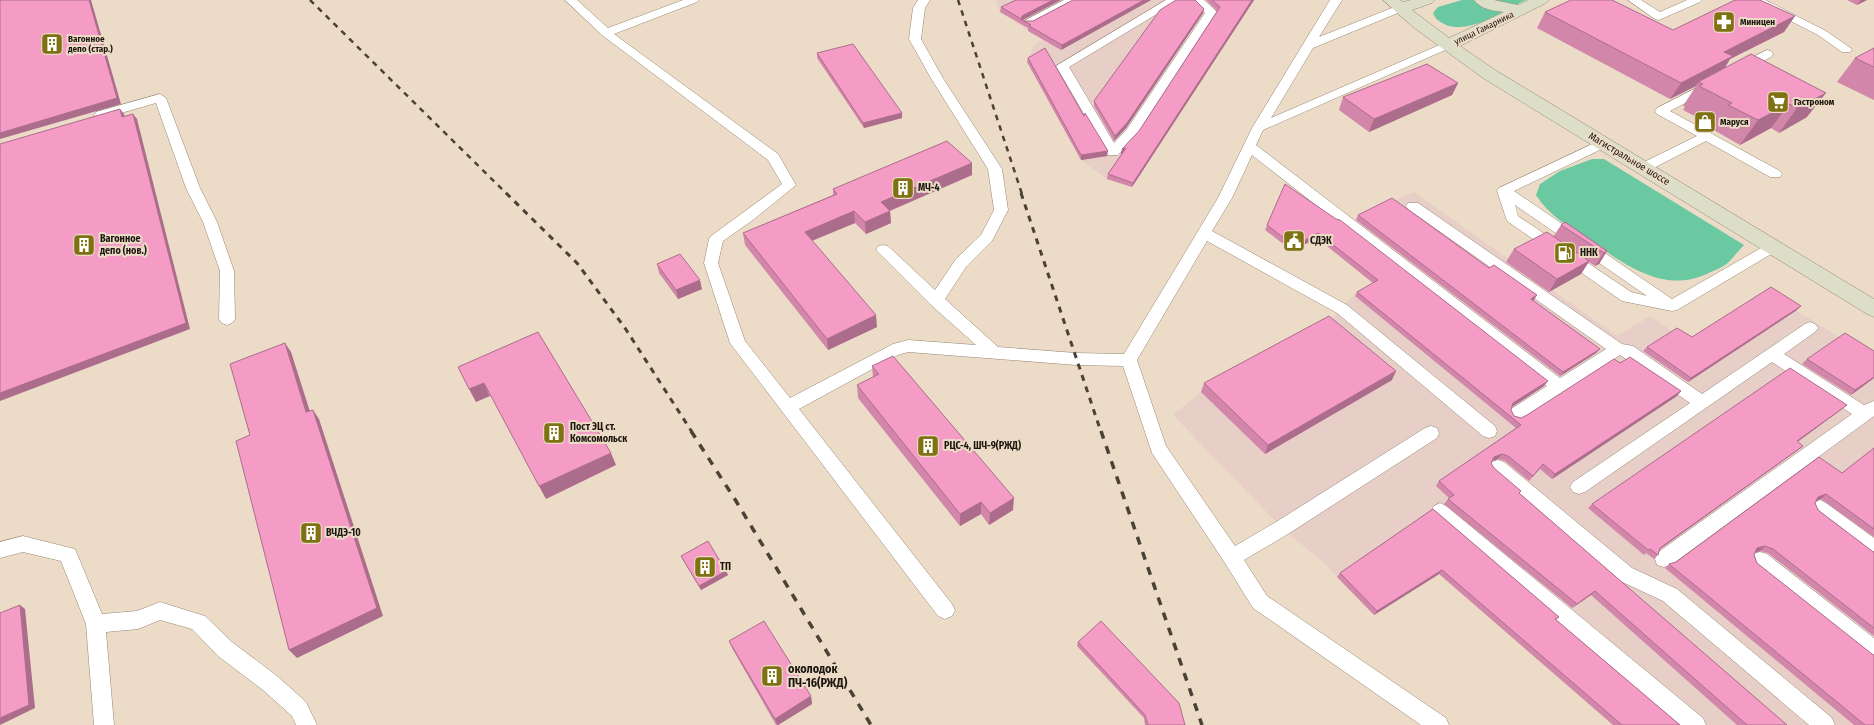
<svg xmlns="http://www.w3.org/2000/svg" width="1874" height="725" font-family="'Fira Sans Condensed',sans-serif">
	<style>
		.industrial { fill: #e7cec7 }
		.green { fill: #6ac9a1 }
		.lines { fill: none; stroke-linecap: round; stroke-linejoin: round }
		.lane-casing { stroke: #968774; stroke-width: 1 }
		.secondary-casing { stroke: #968774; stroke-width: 1 }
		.lane { fill: #fff; fill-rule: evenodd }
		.secondary { fill: #dddec8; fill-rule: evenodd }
		.rail-far2 { stroke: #4a4237; stroke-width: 2.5; stroke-dasharray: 5.5 5.5; stroke-linecap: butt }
		.rail-far1 { stroke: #4a4237; stroke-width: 3; stroke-dasharray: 6 6; stroke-linecap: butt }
		.rail { stroke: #4a4237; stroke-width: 3.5; stroke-dasharray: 8 8; stroke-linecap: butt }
		.wall { fill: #d286aa }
		.shaded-wall { fill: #ab6d8b }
		.building { fill: #f49cc6; stroke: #ab6d8b }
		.labels { text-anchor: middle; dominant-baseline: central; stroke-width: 4; stroke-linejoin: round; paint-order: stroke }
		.far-poi-label { font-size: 9px; font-weight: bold; fill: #1d170f; stroke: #ecdbc7; text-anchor: start }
		.far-street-label { font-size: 9px; fill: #1d170f; stroke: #ecdbc7 }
		.street-label { font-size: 10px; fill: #1d170f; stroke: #ecdbc7 }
		.poi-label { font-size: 10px; font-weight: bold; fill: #1d170f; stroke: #ecdbc7; text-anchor: start }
		.near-poi-label { font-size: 12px; font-weight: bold; fill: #1d170f; stroke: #ecdbc7; text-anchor: start }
	</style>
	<rect width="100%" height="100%" fill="#ecdbc7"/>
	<g class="industrial">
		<polygon points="996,0 1254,0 1132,187 1107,179 1081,160 1027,61 1034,45 1043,40 1000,12"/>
		<polygon points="1414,192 1617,336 1650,316 1688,342 1767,292 1874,359 1874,725 1614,725 1440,574 1374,615 1325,564 1282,528 1173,415 1201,392 1326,325 1353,296 1376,286 1317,238 1347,222"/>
	</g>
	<g class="green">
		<path d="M1462 0H1526C1503 11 1471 34 1446 25 1440 22 1435 19 1433 13L1438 7Z"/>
		<path d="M1592 159H1604L1744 245C1737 252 1732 260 1725 265 1721 268 1715 270 1711 272 1666 295 1629 267 1592 242 1571 228 1549 216 1536 195L1540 184 1560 171Z"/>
	</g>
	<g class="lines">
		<g class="lane-casing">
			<g id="lane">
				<polygon points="565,0 577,0 608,28 683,0 699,0 697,2 614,34 778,154 796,185 753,220 723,241 718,263 745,341 790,398 893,344 908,340 976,345 931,305 876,250 878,246 883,245 888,246 935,290 956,259 981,235 994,210 988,169 932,80 909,39 913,8 918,0 930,0 925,8 921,39 944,80 1002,169 1008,210 992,241 966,267 945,299 998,347 1076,353 1124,354 1218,198 1252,128 1330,0 1342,0 1319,37 1397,6 1405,6 1407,8 1405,10 1313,48 1271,118 1444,43 1452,43 1454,45 1452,47 1263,130 1256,145 1560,378 1606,349 1408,209 1406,206 1408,203 1418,203 1622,344 1633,346 1702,394 1805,324 1810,322 1815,324 1818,328 1815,332 1784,354 1864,405 1874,401 1874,416 1671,565 1664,567 1657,565 1655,559 1657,553 1852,414 1772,362 1585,492 1579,494 1573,492 1570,487 1573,482 1690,403 1620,355 1523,419 1517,421 1511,419 1509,414 1511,409 1547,386 1252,155 1232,198 1212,231 1347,305 1495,426 1497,431 1495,436 1489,438 1483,436 1337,313 1207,241 1137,360 1166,446 1235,546 1276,522 1425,428 1431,426 1437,428 1439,433 1437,438 1288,534 1244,560 1267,596 1446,718 1449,725 1421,725 1253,608 1225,563 1152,453 1123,366 1076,365 908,352 898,355 799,409 952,604 955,610 952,616 945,619 938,616 730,343 704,263 709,239 711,236 782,184 768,160 602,35"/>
				<polygon points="1064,0 1079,0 1032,24 1024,24 1022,22"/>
				<polygon points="1166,0 1180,0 1069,67 1114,143 1127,129 1205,13 1191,0 1204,0 1217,12 1137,135 1118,155 1108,155 1056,66"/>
				<polygon points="1628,0 1641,0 1660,12 1687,0 1702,0 1700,2 1659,20 1655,19"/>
				<polygon points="1750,0 1765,0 1826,31 1852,49 1850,52 1842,52 1818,35"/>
				<polygon points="1767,50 1771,51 1773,54 1771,57 1744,71 1736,71 1734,68 1736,65"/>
				<polygon points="1708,82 1714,86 1712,89 1670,111 1780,171 1782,174 1780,177 1770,177 1706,141 1648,171 1638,171 1636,168 1638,165 1697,136 1657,114 1655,111 1657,108"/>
				<polygon points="160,94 166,98 200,188 217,222 234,271 235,319 232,323 227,325 222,323 219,319 220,271 203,222 186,188 156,103 100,119 94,115 96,112"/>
				<path d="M1603 139 1608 140 1610 143 1608 146 1514 191 1672 299 1768 244 1773 242 1778 244 1780 247 1778 250 1677 310 1672 311 1622 301 1507 221 1497 191 1499 188ZM1515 205 1647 296 1631 292 1518 216Z"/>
				<polygon points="1498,460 1504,462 1632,568 1677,589 1832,718 1835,725 1809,725 1663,601 1618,580 1492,472 1489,467 1492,462"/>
				<polygon points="1820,500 1826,503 1874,538 1874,556 1867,554 1814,513 1811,508 1814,503"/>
				<polygon points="1440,503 1446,506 1703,718 1706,725 1680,725 1434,516 1431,511 1434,506"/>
				<polygon points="23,536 75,549 102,614 137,611 160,602 205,616 232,642 277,676 306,702 317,725 296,725 292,716 263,690 218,656 192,629 160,620 138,629 106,632 114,725 94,725 86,624 61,561 23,552 0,558 0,542"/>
				<polygon points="1760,552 1767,554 1874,638 1874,659 1867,657 1753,566 1751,560 1753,554"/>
			</g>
		</g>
		<g class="secondary-casing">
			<path id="secondary" d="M1383 0H1400L1403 2 1411 0H1435L1432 3 1412 10 1449 38 1504 12C1494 11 1480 9 1474 0H1494L1518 5 1529 0H1549L1546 3 1460 46 1495 70 1874 299V317L1867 314 1483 78 1413 27Z"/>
		</g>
		<use href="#lane" class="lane"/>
		<use href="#secondary" class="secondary"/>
		<g class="rail-far2">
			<polyline points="310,0 507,194"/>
			<polyline points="958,0 1022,194"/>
		</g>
		<g class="rail-far1">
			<polyline points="506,193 577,263 625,328 692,432"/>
			<polyline points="1021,193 1101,432"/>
		</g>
		<g class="rail">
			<polyline points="691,431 736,501 871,725"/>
			<polyline points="1101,431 1202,725"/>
		</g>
	</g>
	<g class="wall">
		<polygon points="1061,0 1023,20 1024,21 1033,21 1073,0 1151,0 1061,50 1028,31 1028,28 1000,12 1001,7"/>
		<polygon points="1206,0 1254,0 1132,187 1107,179 1108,174 1122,153 1121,154 1122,149 1139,131 1217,11"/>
		<polygon points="1847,0 1867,0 1857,5"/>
		<polygon points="1204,9 1203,13 1126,128 1114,141 1094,106 1094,101"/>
		<polygon points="1545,12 1673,30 1795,16 1784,32 1730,59 1725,68 1751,54 1807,117 1779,133 1771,128 1740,145 1712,129 1714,126 1683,110 1685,107 1683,106 1696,86 1670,99 1537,28"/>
		<polygon points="1874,48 1874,100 1837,82 1855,58"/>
		<polygon points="817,53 902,118 864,128 817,58"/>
		<polygon points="1028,58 1084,116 1107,156 1081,160 1027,62"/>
		<polygon points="1458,83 1452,95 1369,132 1339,110 1343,97"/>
		<polygon points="972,175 890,211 891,223 866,234 855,223 812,241 877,327 828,350 745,245 743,233 833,195 833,189"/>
		<polygon points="1285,184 1544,386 1512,407 1511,410 1514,416 1521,418 1527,415 1620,363 1681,391 1677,396 1552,479 1540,469 1529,481 1505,461 1498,459 1492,461 1491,463 1494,468 1519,493 1787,725 1737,725 1591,595 1572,608 1444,504 1448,499 1449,498 1436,486 1439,481 1516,428 1355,296 1357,292 1373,283 1317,238 1296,249 1285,240 1282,243 1265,230 1267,225"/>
		<polygon points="1358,215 1489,268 1537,295 1533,301 1596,353 1560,376 1356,220"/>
		<polygon points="1561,225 1607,251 1599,264 1595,266 1589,262 1581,274 1549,292 1506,262 1514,249 1553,237"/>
		<polygon points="657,264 702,289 678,299 659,273"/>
		<polygon points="1797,310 1688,382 1643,351 1647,347 1692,337"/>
		<polygon points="1807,359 1874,378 1851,395 1802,364"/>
		<polygon points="872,366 1013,510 989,525 981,514 960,526 858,398 857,385 873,377"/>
		<polygon points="1392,380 1265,454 1201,392 1204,383"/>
		<polygon points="1847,405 1842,409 1797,442 1803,446 1798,450 1660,549 1658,555 1654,559 1646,553 1644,555 1588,508 1592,504"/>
		<polygon points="1874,448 1874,537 1821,499 1816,500 1815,503 1818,510 1872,551 1874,552 1874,636 1768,553 1760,551 1756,552 1754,555 1757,563 1874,725 1854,725 1665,568 1669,564 1676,562 1842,473"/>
		<polygon points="1433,509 1559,617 1556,620 1680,725 1613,725 1439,574 1374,615 1337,577 1340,573"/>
		<polygon points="681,556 726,571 728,575 701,590 683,560"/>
		<polygon points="729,641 811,696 812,704 778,725 776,725 732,648"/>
		<polygon points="1078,642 1185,725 1145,725 1144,718 1077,646"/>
	</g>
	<g class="shaded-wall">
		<polygon points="89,0 91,0 121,104 0,139 0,133"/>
		<polygon points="1053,0 1061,0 1022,20 1021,19 1022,16"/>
		<polygon points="1144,0 1151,0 1061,50 1062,45"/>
		<polygon points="1252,0 1254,0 1132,187 1133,183"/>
		<polygon points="1861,0 1867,0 1857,5"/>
		<polygon points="1204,9 1203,13 1126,128 1114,141 1115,136"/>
		<polygon points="1795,16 1784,32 1730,59 1722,72 1698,82 1696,86 1670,99 1681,83 1724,52"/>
		<polygon points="1458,83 1452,95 1369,132 1374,119"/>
		<polygon points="1826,93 1807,117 1779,133 1797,108"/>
		<polygon points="1789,104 1771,128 1740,145 1758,120"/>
		<polygon points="120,109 124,114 126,122 122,117"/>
		<polygon points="902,113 902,118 864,128 863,123"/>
		<polygon points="133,114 137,119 190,329 0,401 0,393"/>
		<polygon points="1126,148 1125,153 1121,154 1122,149"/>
		<polygon points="1108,151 1107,156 1081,160 1081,155"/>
		<polygon points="972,163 972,175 882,214 881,202"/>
		<polygon points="854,211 855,223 806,243 805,232"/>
		<polygon points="890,211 891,223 866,234 865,222"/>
		<polygon points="1318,233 1317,238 1296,249 1298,244"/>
		<polygon points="1287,235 1285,240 1282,243 1284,238"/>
		<polygon points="1607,251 1599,264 1595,266 1604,253"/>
		<polygon points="1589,261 1581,274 1549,292 1557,279"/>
		<polygon points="700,280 702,289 678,299 676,290"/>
		<polygon points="1537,295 1534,300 1528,304 1531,299"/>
		<polygon points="1801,306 1797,310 1688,382 1691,378"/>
		<polygon points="876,315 877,327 828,350 827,339"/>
		<polygon points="285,343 291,352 313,421 306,412"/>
		<polygon points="1600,349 1596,353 1560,376 1563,372"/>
		<polygon points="1396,371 1392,380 1265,454 1268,445"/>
		<polygon points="1874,377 1874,378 1851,395 1855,390"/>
		<polygon points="1548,381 1544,386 1510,408 1513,403"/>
		<polygon points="484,383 490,396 476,402 469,389"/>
		<polygon points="1681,391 1677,396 1552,479 1555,474"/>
		<polygon points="1847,405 1842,409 1792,446 1797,441"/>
		<polygon points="313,410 319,419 383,616 297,658 289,650"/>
		<polygon points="1803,446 1798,450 1656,552 1660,548"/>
		<polygon points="611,453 616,465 546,499 539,486"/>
		<polygon points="1502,454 1498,459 1491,461 1494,457"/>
		<polygon points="1826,494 1821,499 1813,502 1818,497"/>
		<polygon points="1014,498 1013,510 989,525 990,513"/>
		<polygon points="981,502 981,514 960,526 960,514"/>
		<polygon points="1765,546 1760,551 1753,553 1757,548"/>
		<polygon points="1442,570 1439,574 1374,615 1377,611"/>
		<polygon points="726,571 728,575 701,590 699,586"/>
		<polygon points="1595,591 1591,595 1572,608 1577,604"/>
		<polygon points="20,605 25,609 35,708 0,725 0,718"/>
		<polygon points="811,696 812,704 778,725 777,725 775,719"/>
	</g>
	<g class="building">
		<polygon points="0,0 89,0 117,98 0,133"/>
		<polygon points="1016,0 1053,0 1022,16 1021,19 1024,21 1033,21 1073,0 1144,0 1062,45 1029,26 1031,25 1001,7"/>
		<polygon points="1176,0 1195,0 1204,9 1127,123 1115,136 1094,101 1160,10"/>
		<polygon points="1212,0 1252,0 1133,183 1108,174 1126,148 1122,149 1139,131 1220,7"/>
		<polygon points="1571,0 1612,0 1673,30 1735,0 1760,0 1795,16 1724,52 1733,56 1681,83 1545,12"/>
		<polygon points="853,44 902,113 863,123 817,53"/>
		<polygon points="1045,48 1084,116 1085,113 1108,151 1081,155 1028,58"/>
		<polygon points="1874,48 1874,67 1855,58"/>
		<polygon points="1751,54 1826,93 1797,108 1789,104 1758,120 1728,105 1732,103 1699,86 1703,84 1698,82"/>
		<polygon points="1427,64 1458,83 1374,119 1343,97"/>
		<polygon points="120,109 122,117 133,114 186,323 0,393 0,144"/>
		<polygon points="947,141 972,163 881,202 890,211 865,222 854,211 805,232 876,315 827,339 743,233 837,194 833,189"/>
		<polygon points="1285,184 1336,219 1340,220 1548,381 1513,403 1511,410 1514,416 1521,418 1527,415 1614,359 1620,363 1630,357 1681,391 1555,474 1543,464 1533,476 1508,456 1502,454 1494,457 1491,463 1494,468 1521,491 1519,493 1787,725 1747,725 1595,591 1577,604 1448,499 1454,495 1439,481 1521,425 1357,292 1378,280 1318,233 1298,244 1287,235 1284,238 1267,225"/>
		<polygon points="1392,198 1489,268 1494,265 1537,295 1531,299 1600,349 1563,372 1358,215"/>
		<polygon points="1565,222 1607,251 1604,253 1561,225"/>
		<polygon points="1547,232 1589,261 1557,279 1514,249"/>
		<polygon points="680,254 700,280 676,290 657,264"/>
		<polygon points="1771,287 1801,306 1691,378 1647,347 1677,328 1692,337"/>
		<polygon points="1329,316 1396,371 1268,445 1204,383"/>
		<polygon points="538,332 611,453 539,486 484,383 469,389 458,367"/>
		<polygon points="1845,333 1874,351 1874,377 1855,390 1807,359"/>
		<polygon points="285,343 306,412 313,410 377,608 289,650 236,441 250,435 230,364"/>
		<polygon points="893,356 1014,498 990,513 981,502 960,514 857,385 879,374 872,366"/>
		<polygon points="1790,368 1847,405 1797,441 1803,446 1660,548 1658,555 1650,549 1648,550 1592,504"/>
		<polygon points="1874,448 1874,529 1826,494 1818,497 1815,503 1818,510 1872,551 1874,552 1874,628 1773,549 1765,546 1757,548 1754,555 1757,563 1872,654 1874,655 1874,725 1865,725 1669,564 1676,562 1819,457 1842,473"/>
		<polygon points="1433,509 1559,617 1555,619 1680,725 1622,725 1442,570 1377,611 1340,573"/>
		<polygon points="708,541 726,571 699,586 681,556"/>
		<polygon points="20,605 29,705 0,718 0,613"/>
		<polygon points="764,621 811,696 775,719 729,641"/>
		<polygon points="1101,621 1179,703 1185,725 1148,725 1145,715 1078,642"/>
	</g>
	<defs>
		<g id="pharmacy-square" transform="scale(1.15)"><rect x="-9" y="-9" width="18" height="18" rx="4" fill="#7e7213" stroke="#ecdbc7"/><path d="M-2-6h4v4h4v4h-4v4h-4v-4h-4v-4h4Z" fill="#fff"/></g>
		<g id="building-square" transform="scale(1.15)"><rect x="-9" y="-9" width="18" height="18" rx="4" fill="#7e7213" stroke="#ecdbc7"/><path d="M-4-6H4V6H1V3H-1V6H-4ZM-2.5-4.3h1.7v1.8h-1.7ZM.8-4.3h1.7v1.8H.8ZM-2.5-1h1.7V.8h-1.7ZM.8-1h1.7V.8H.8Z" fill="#fff"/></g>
		<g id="supermarket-square" transform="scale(1.15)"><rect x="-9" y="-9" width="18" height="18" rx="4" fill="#7e7213" stroke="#ecdbc7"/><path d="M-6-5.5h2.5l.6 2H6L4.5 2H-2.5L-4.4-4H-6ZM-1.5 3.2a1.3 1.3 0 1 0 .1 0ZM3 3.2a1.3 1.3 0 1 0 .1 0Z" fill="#fff"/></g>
		<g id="shop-square" transform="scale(1.15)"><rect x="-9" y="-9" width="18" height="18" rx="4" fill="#7e7213" stroke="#ecdbc7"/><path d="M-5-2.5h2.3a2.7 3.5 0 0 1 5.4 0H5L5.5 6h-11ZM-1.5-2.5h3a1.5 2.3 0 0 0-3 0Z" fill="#fff"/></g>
		<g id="civic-square" transform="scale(1.15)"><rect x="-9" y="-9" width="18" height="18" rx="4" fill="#7e7213" stroke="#ecdbc7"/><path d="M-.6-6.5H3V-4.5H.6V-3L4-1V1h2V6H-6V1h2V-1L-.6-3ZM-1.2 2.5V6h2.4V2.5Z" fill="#fff"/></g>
		<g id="fuel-square" transform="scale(1.15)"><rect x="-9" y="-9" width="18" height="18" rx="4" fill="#7e7213" stroke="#ecdbc7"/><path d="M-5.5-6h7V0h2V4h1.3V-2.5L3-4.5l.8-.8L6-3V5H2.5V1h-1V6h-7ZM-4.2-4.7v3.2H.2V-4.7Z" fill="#fff"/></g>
	</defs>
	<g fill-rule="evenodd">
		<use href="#pharmacy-square" x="1724" y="22"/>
		<use href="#building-square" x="52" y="44"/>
		<use href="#supermarket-square" x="1778" y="102"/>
		<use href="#shop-square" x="1705" y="122"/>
		<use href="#building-square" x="903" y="188"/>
		<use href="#civic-square" x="1294" y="241"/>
		<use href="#building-square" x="84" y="245"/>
		<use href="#fuel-square" x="1565" y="253"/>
		<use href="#building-square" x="554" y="433"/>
		<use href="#building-square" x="928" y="446"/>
		<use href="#building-square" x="311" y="533"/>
		<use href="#building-square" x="705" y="567"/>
		<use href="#building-square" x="772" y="676"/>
	</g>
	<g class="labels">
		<g class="far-poi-label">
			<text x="1740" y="22">Миницен</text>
			<text x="68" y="39">Вагонное<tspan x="68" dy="10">депо (стар.)</tspan></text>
			<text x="1794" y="102">Гастроном</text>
			<text x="1720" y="122">Маруся</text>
		</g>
		<g class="far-street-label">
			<text transform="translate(1484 28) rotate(-26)">улица Гамарника</text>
		</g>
		<g class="street-label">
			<text transform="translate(1629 159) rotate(31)">Магистральное шоссе</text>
		</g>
		<g class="poi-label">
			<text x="918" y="188">МЧ-4</text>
			<text x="100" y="239">Вагонное<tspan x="100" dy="12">депо (нов.)</tspan></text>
			<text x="1310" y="241">СДЭК</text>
			<text x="1580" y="253">ННК</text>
			<text x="570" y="427">Пост ЭЦ ст.<tspan x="570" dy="12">Комсомольск</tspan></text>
			<text x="944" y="446">РЦС-4, ШЧ-9(РЖД)</text>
			<text x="326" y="533">ВЧДЭ-10</text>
			<text x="720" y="567">ТП</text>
		</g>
		<g class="near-poi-label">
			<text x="788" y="669">околодок<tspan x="788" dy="14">ПЧ-16(РЖД)</tspan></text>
		</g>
	</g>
</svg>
